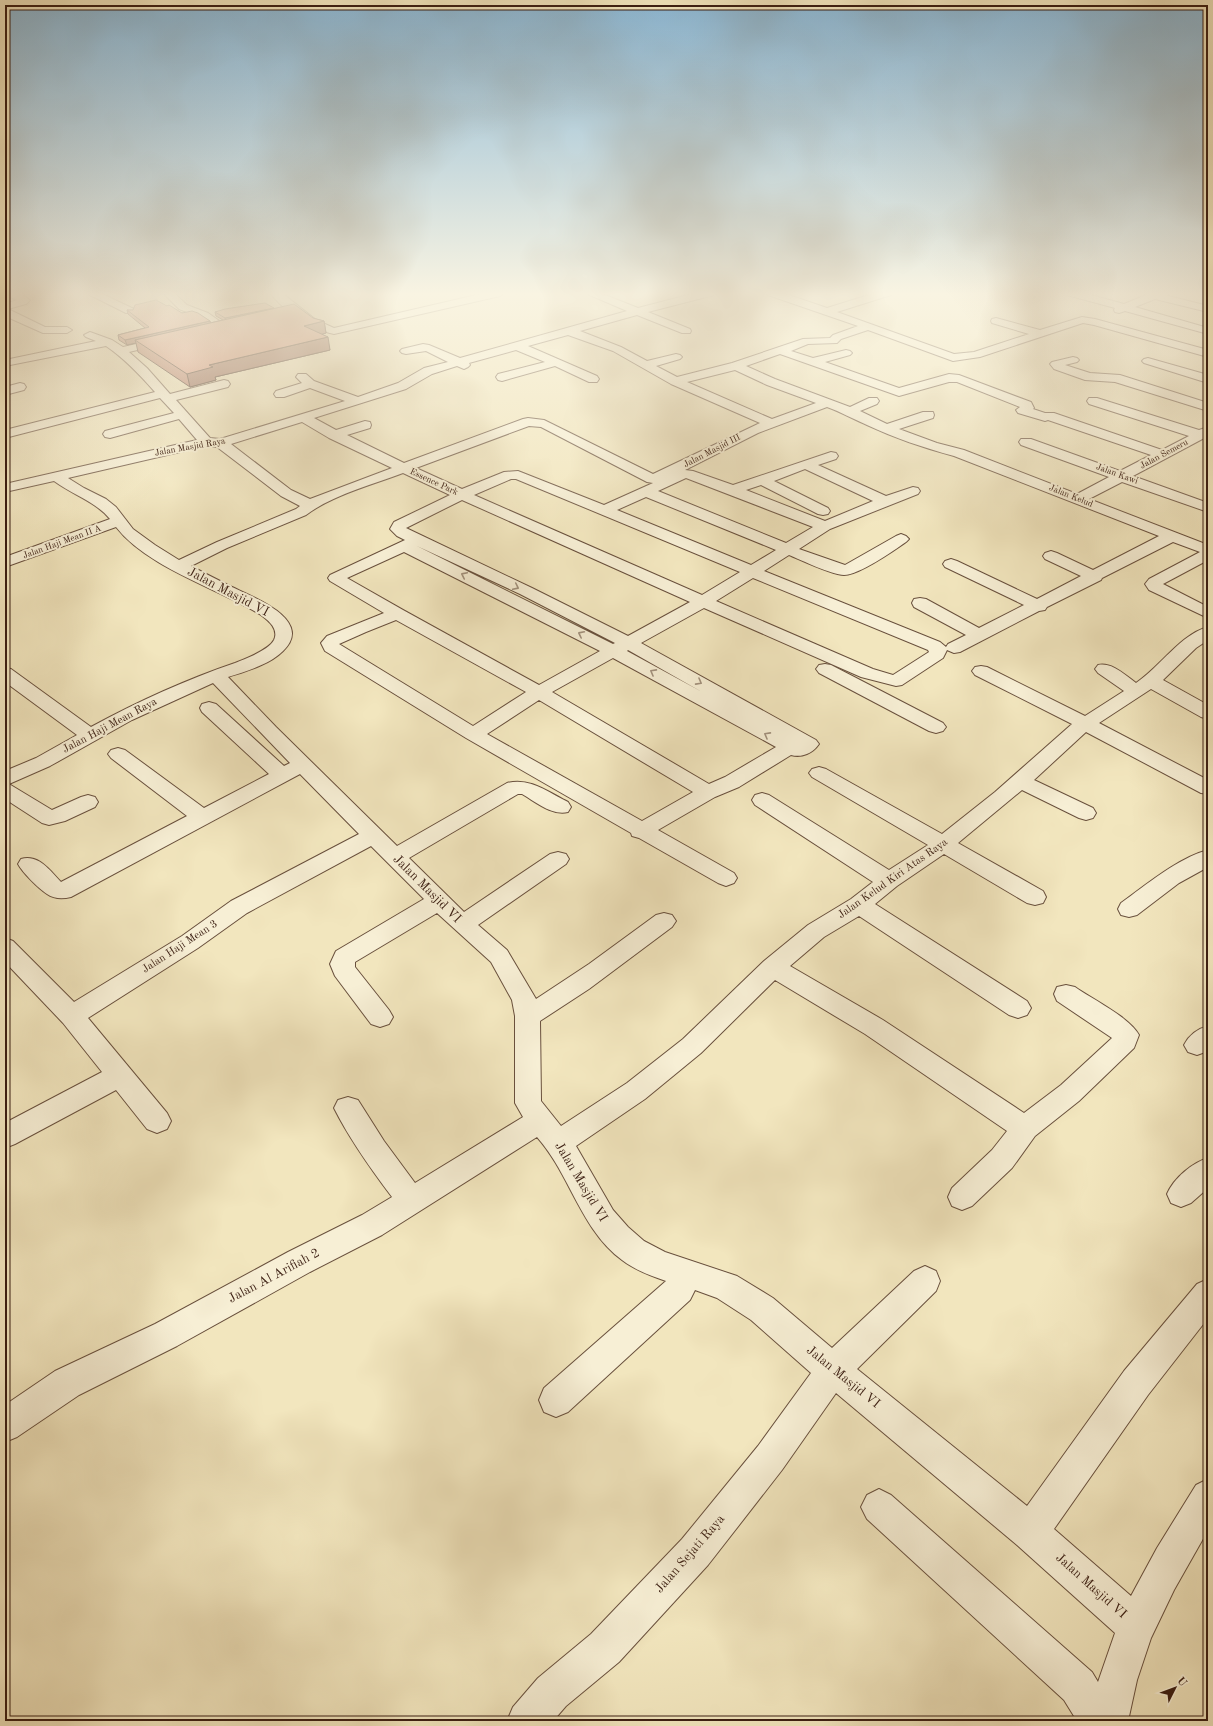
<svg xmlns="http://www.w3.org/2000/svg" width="1213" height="1726" font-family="'Old Standard TT',serif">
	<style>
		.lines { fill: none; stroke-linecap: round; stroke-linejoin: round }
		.minor-casing { stroke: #69503d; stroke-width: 2 }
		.minor { fill: #f7efd5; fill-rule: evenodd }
		.wall { fill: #b97a65; stroke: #3b1e12 }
		.shaded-wall { fill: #966352; stroke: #3b1e12 }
		.building { fill: #d78e75; stroke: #3b1e12 }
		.oneway { stroke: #a2917d }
		.labels { text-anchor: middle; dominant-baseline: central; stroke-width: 4; stroke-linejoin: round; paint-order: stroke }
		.far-street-label { font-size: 9px; fill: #3b1e12; stroke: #f7efd5 }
		.street-label { font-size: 11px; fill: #3b1e12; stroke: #f7efd5 }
		.near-street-label { font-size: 13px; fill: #3b1e12; stroke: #f7efd5 }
	</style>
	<rect width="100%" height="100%" fill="#f2e6be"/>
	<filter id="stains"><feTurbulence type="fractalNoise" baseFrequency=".005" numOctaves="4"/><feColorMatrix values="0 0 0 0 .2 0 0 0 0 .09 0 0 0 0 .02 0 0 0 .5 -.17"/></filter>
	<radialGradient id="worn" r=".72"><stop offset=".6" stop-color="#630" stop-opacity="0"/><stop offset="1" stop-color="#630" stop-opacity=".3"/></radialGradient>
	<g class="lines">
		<g class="minor-casing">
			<g id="minor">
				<polygon points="5,293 19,293 30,300 26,304 8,309 45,327 67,327 72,330 67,333 43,333 5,316 5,304 17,300 5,295"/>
				<polygon points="86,293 100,293 134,309 135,311 134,313 126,313"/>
				<polygon points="163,293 174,293 187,305 208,313 228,327 223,330 200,317 179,309"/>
				<path d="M270 293H282L316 320 334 328 485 293H505L500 296 334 334C312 330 284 311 270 293Z"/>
				<path d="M585 293H600L638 308 696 293H715L714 295 648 312 690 329 691 331 690 333H682L637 315 580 331 621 347 647 361 676 354 680 355 682 357 680 359 656 366 677 377 732 363 803 339 830 338 833 335 858 326 768 295 767 293H783L827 308 875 293H892L891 295 837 312 954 354 974 352 1029 334 992 323 991 321 992 319 996 318 1040 330 1082 317 1095 319 1208 350V357L1094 325 1083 323 980 357 953 361 868 330 841 339 837 343 808 344 791 351 813 358 846 350 850 351 852 353 850 355 825 362 899 388 949 374 959 375 1031 402 1034 408 1033 409 1045 413H1054L1162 450 1189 436 1089 404 1087 401 1089 398H1097L1199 430 1208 427V436L1133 476 1208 503V512L1122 482 1089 499 1208 545V560L1163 584 1208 607V618L1149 590 1145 584 1149 579 1200 552 1173 542 1102 578 1101 580 1047 607 1045 610 1039 611 960 652 954 653 947 650 943 658 902 685 896 686 861 677 704 608 641 643 816 740 819 744C813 753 802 758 791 755L739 787 715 797 658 830 734 873 737 878 734 883 726 886 718 883 639 838 632 836 631 833 466 738 325 651 321 643 327 636 384 613 330 581 328 578 330 575 405 540 397 536 390 529 394 522 450 495 403 473C372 485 332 495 306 515L227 548 191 566C204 573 218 580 232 587 253 597 315 620 283 651 269 665 246 671 228 677L276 727 397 846 507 783C530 777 548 792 568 802L571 807 568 812C552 816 536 802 522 794H518L409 858 464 912 550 854 558 852 566 854 569 859 566 864 478 925 507 950 536 999 589 964 656 915 664 913 672 915 676 921 672 927 589 989 540 1021 541 1101 561 1126 627 1083 683 1039 764 961 808 925 851 899 873 882 755 805 752 800 755 795 762 793 769 795 889 870 928 845 812 777 809 773 812 769 819 767 826 769 942 834 995 792 1072 724 975 675 972 671 975 667 981 666 987 667 1085 716 1124 691 1098 673 1095 669 1098 665C1112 662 1125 675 1136 683 1160 667 1181 634 1208 627V640L1196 648 1163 680 1208 705V719L1201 717 1151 689 1099 723 1208 780V794L1201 793 1086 732 1034 780 1093 808 1096 813 1093 818 1086 820 1079 818 1022 790 958 843 1043 891 1046 897 1043 903 1035 905 1027 903 944 854 897 886 875 904 1027 1001 1031 1008 1027 1015 1018 1018 1009 1015 859 916 824 937 790 966 883 1020 1024 1113 1061 1085 1112 1038 1057 1001 1054 994 1057 987 1066 985 1075 987C1092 999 1129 1017 1139 1035L1134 1048 1079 1101 1035 1136 1012 1168 972 1206 962 1210 952 1206 948 1197 952 1188 992 1150 1007 1131 865 1034 775 980 701 1053 645 1099 576 1146 613 1210 628 1227 644 1241 665 1252 737 1276 773 1298 832 1348 914 1271 925 1266 936 1271 940 1281 936 1291 857 1369 1027 1506 1124 1371 1197 1284 1208 1279V1318L1148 1395 1054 1529 1131 1596 1157 1548 1196 1485 1208 1479V1530L1174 1590 1151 1638 1137 1680 1128 1721H1077L1064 1700 867 1519 861 1507 867 1495 879 1489 891 1495 1092 1672 1098 1682 1115 1633 1017 1545 836 1393 782 1470 708 1565 619 1662 566 1706 553 1721H507L513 1707 538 1678 591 1634 682 1539 758 1446 811 1373 751 1320 717 1298 695 1290 690 1300 568 1412 556 1417 544 1412 539 1400 544 1388 666 1281C651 1276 635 1270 622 1260 581 1230 570 1174 537 1137L382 1235 310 1272 177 1346 79 1395 17 1437 5 1442V1405L55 1371 155 1324 288 1252 362 1215 392 1197C371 1169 350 1140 334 1108L338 1100 348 1097 358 1100 384 1141 415 1183 523 1117 515 1103V1016L512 1000 491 962 437 913 355 962V967L389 1010 393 1017 389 1024 380 1027 371 1024 335 976 330 964 336 951 424 899 371 846 247 913 198 948 88 1018 167 1113 171 1121 167 1129 157 1133 147 1129 116 1090 15 1144 5 1148V1123L102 1072 63 1023 5 962V938L13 941 74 1002 182 936 231 901 359 834 300 774 71 897C63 899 54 899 47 894 38 888 23 873 18 864L21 859C39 854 50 871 61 882L187 816 111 758 108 754 111 750 118 748 125 750 204 808 269 774 202 712 200 708 202 704 209 702 216 704 284 766 290 763 213 683 132 720 50 766 9 784 52 810 81 797 88 795 95 797 98 802 95 807 65 821 49 825 42 823 5 799V771L36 758 77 735 5 682V668L11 669 91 727C137 702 185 680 235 663 245 659 269 650 274 640 279 629 269 621 261 615 217 588 148 568 116 527L5 567V557L110 519C95 501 73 495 54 481L5 492V484L197 440 179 419 110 438 105 437 103 434 105 431 174 413 160 398 5 438V430L155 392C140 375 125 359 106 346L5 366V360L96 341 86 337 84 335 90 332 112 340 123 347 167 337 171 338 173 340 171 342 129 352 147 368 170 394 224 380 228 381 230 384 228 387 176 400 210 438 220 439 345 401 310 388 284 397H276L274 394 276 391 302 383 296 377 298 374H306L314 381 358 397 398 383 424 368 448 362 426 351 406 354 402 353 400 351 402 349 423 344 429 345 460 358 627 311ZM568 335 613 351 671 384 760 423 653 474 544 420 528 418 523 419 404 463 347 435 370 428 371 425 370 422 365 421 336 430 314 418 406 389 432 374 457 366 464 369 468 367 470 365 469 363 516 350 545 362 498 374 496 377 498 380 502 381 555 366 589 382H597L599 379 597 376 528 346ZM780 354 899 396 949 382H957L1020 407 1016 410 1018 413 1045 421 1048 420 1151 455 1120 471 1031 439H1021L1019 442 1021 445 1109 477 1077 494 964 450 937 443 899 429 933 418 934 415 933 412H923L887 424 860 411 877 404 879 401 877 398H869L850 407 775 379 746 366ZM735 370 767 385 816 403 772 419 687 382ZM827 407C841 412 853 419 867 425 895 438 924 448 954 456L1159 536 1093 570 1057 553 1051 551 1045 553 1043 556 1045 559 1081 576 1037 599 957 561 951 559 945 561 943 564 945 567 1024 605 979 628 926 599 920 598 914 599 912 603 914 607 966 635 948 644 946 647 940 642 764 571 789 555C801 560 832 575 844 575 859 575 893 551 906 542L909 539 906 536 901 534 896 536 845 565 799 549 830 529 918 494 920 491 918 488 913 487 886 496 818 465 836 459 838 456 836 453 831 452 733 485 693 471 685 470 758 433ZM302 422 329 438 392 468 310 499 291 490 231 444ZM529 426 541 427 647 482 653 483 604 505 518 471 504 472 462 489 416 468ZM206 446 217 447 281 496 300 506 296 509 217 542 179 560 155 545 133 529 116 507 106 499 84 488 68 478ZM805 469 873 501 825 521 746 490 761 485 818 514 823 515 828 514 830 511 828 508 774 481ZM686 478 813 527 786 543 658 491ZM511 479H516L740 572 702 595 474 495ZM646 497 776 550 751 565 617 510ZM462 500 690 602 628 636 532 588 406 528ZM417 546 520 594 615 643 613 644ZM404 552 600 651 539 685 403 610 347 578ZM753 578 928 650 929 652 893 675 873 669 716 601ZM396 620 526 692 473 726 339 644 366 632ZM628 650 702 692 627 651ZM613 658 776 747 725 777 709 784 552 692ZM539 700 693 792 642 821 487 734Z"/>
				<polygon points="1066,293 1084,293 1124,304 1151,293 1166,293 1165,295 1208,306 1208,312 1155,299 1135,307 1208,328 1208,334 1125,311 1119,313 1115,312 1114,310 1115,308 1067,295"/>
				<polygon points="1073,357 1077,358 1079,360 1077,362 1065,365 1090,373 1120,375 1208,403 1208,411 1115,382 1085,380 1054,369 1050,364 1052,362"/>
				<polygon points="1148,358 1208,375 1208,383 1144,363 1142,361 1144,359"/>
				<polygon points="20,383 24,384 26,387 24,390 5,395 5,387"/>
				<polygon points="825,664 831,665 943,723 946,727 943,731 936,733 929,731 819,673 816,669 819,665"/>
				<path d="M1208 850V867L1179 883 1137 915 1129 917 1121 915 1118 909 1121 903C1146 885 1178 858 1208 850Z"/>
				<path d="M1208 1026V1051L1197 1055 1188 1052 1184 1045C1189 1035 1197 1029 1208 1026Z"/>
				<path d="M1208 1158V1188L1191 1203 1181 1207 1171 1203 1167 1194C1174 1178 1192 1163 1208 1158Z"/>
			</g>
		</g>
		<use href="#minor" class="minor"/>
	</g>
	<polygon class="wall" points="274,309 324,321 326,333 322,334 330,350 215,377 216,380 190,387 138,352 136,343 127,345 119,340 118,335 145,328 128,314 127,310 182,313 210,321 210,323 223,320 216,316 215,312"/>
	<g class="shaded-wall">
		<polygon points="274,308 226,322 225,318"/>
		<polygon points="210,321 211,326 135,340 136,343 127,345 125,340"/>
		<polygon points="324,321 326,333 306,339 304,326"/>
		<polygon points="328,337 330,350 215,377 216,380 190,387 187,374 209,365"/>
	</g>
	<g class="building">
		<polygon points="156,300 167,306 169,305 182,313 192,311 198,313 210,321 125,340 118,335 149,327 127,310 133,310 135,305"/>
		<polygon points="265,303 274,308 225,318 215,312 225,309"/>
		<polygon points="294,304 313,318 324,321 304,326 328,337 209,365 213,367 187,374 135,340"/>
	</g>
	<defs><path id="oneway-chevron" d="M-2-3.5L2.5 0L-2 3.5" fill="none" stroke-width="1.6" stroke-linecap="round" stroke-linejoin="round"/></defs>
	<g class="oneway">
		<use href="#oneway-chevron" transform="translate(464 575) rotate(-154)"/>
		<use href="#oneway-chevron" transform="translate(516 587) rotate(26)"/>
		<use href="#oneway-chevron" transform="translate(581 634) rotate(-153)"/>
		<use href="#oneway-chevron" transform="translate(653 672) rotate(-151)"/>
		<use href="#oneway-chevron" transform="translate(699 682) rotate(29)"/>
		<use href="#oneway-chevron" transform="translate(767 735) rotate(-151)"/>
	</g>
	<linearGradient id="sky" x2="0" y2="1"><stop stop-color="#8bb8d6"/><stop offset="0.55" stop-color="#f9f4e2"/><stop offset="1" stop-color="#f9f4e2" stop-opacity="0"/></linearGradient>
	<rect width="1213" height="535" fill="url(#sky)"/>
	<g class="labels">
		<g class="far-street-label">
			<text transform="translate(190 447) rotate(-10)">Jalan Masjid Raya</text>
			<text transform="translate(712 451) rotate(-27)">Jalan Masjid III</text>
			<text transform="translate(1164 454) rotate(-28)">Jalan Semeru</text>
			<text transform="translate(1117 474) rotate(20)">Jalan Kawi</text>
			<text transform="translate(434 482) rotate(25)">Essence Park</text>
			<text transform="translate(1071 496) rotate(22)">Jalan Kelud</text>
			<text transform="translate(62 542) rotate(-20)">Jalan Haji Mean II A</text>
		</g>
		<g class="street-label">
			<text transform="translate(110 726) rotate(-28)">Jalan Haji Mean Raya</text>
			<text transform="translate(893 879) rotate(-35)">Jalan Kelud Kiri Atas Raya</text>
			<text transform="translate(180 947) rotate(-33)">Jalan Haji Mean 3</text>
		</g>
		<g class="near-street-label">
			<text transform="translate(228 592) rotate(28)">Jalan Masjid VI</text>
			<text transform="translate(427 889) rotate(45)">Jalan Masjid VI</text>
			<text transform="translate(581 1182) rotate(59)">Jalan Masjid VI</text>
			<text transform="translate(274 1276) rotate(-28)">Jalan Al Arifiah 2</text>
			<text transform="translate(843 1377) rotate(39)">Jalan Masjid VI</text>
			<text transform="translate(690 1554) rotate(-49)">Jalan Sejati Raya</text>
			<text transform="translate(1091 1586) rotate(42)">Jalan Masjid VI</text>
		</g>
	</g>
	<rect width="1213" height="1726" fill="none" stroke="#f2e6be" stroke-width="20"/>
	<rect x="6" y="6" width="1201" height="1714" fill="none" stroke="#3b1e12" stroke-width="2"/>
	<rect x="10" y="10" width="1193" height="1706" fill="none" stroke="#3b1e12"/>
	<g transform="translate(1175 1688) rotate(48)" stroke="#f7efd5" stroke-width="3" paint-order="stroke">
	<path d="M0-3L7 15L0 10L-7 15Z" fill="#3b1e12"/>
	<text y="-6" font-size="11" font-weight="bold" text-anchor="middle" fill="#3b1e12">U</text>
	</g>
	<rect width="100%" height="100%" filter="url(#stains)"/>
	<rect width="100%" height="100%" fill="url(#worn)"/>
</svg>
